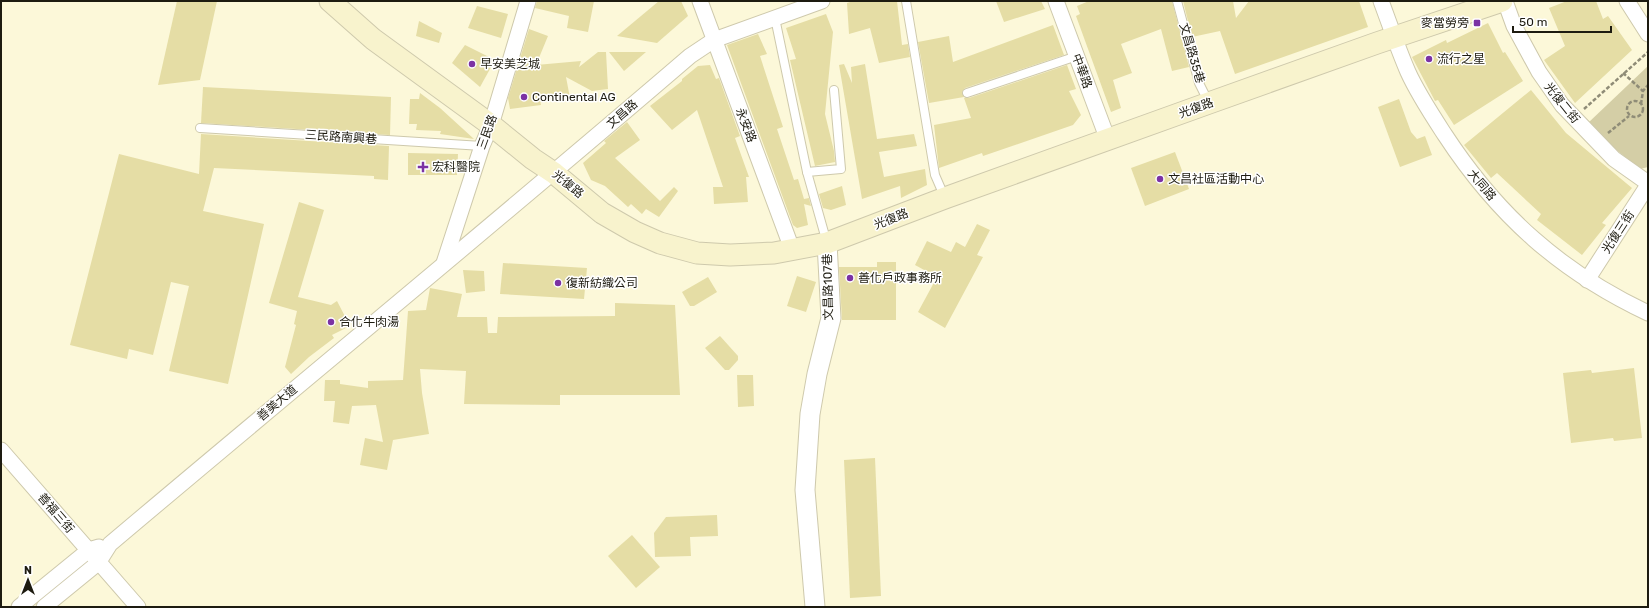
<svg xmlns="http://www.w3.org/2000/svg" width="1649" height="608" font-family="Rubik,'Noto Sans TC',sans-serif">
	<style>
		.green { fill: #d4cea6 }
		.building { fill: #e5dda5 }
		.lines { fill: none; stroke-linecap: round; stroke-linejoin: round }
		.service-casing { stroke: #cec9ac; stroke-width: 10 }
		.minor-casing { stroke: #cec9ac; stroke-width: 17 }
		.tertiary-casing { stroke: #cec9ac; stroke-width: 21 }
		.secondary-casing { stroke: #cec9ac; stroke-width: 23 }
		.path { stroke: #8f8c77; stroke-width: 2.5; stroke-dasharray: 4 2; stroke-linecap: butt }
		.service { stroke: #fff; stroke-width: 8 }
		.minor { stroke: #fff; stroke-width: 15 }
		.tertiary { stroke: #fff; stroke-width: 19 }
		.secondary { stroke: #f8f3cd; stroke-width: 21 }
		.poi-dot { fill: #7b32a4; stroke: #fff; stroke-width: 1.5 }
		.labels { text-anchor: middle; dominant-baseline: central; stroke-width: 3; stroke-linejoin: round; paint-order: stroke }
		.poi-label { font-size: 12px; fill: #1d1b10; stroke: #fff; text-anchor: start }
		.street-label { font-size: 12px; fill: #1d1b10; stroke: #fff }
	</style>
	<rect width="100%" height="100%" fill="#fcf8d9"/>
	<polygon class="green" points="1648,66 1648,167 1640,169 1614,148 1588,123"/>
	<g class="building">
		<polygon points="177,1 217,1 200,80 158,85"/>
		<polygon points="537,1 594,1 588,32 567,28 569,16 535,8"/>
		<polygon points="659,1 681,1 688,16 657,43 617,36"/>
		<polygon points="853,1 897,1 902,45 908,44 910,57 879,63 870,28 849,34 847,3"/>
		<polygon points="996,1 1041,1 1045,9 1004,22"/>
		<polygon points="1089,1 1172,1 1189,67 1172,71 1161,29 1121,44 1132,73 1113,80 1121,108 1111,112 1076,16 1080,14 1077,6"/>
		<polygon points="1183,1 1233,1 1236,18 1249,1 1359,1 1368,27 1235,74 1220,31 1192,37"/>
		<polygon points="1567,1 1596,1 1603,19 1608,16 1632,50 1575,103 1544,60 1565,46 1549,8"/>
		<polygon points="477,6 508,14 501,38 468,28"/>
		<polygon points="826,14 833,32 825,114 834,151 835,162 815,166 790,60 796,59 786,28"/>
		<polygon points="419,21 442,33 439,43 416,36"/>
		<polygon points="1488,23 1503,53 1505,52 1523,81 1454,125 1438,100 1435,101 1412,57 1446,40 1447,43"/>
		<polygon points="1053,25 1064,55 965,88 962,92 964,97 929,103 918,42 949,36 953,62"/>
		<polygon points="529,29 548,36 536,65 581,61 579,67 598,52 606,52 608,89 592,91 566,77 570,98 540,100 541,105 510,109 508,98"/>
		<polygon points="758,34 767,54 760,56 783,127 777,129 794,180 798,179 804,199 809,198 811,206 804,204 808,225 797,228 793,225 727,45"/>
		<polygon points="465,45 495,60 480,87 452,63"/>
		<polygon points="609,52 646,52 624,71"/>
		<polygon points="844,64 852,83 851,67 865,64 877,139 914,134 917,146 879,152 884,177 925,169 927,185 901,198 900,186 862,199 839,65"/>
		<polygon points="710,65 716,79 719,78 740,136 735,138 749,177 746,177 748,202 714,204 713,187 723,187 697,110 672,130 650,106 682,81 682,79 698,66"/>
		<polygon points="1067,65 1076,89 1069,91 1081,115 1073,125 983,156 982,153 939,168 934,125 971,118 964,98 969,98"/>
		<polygon points="203,87 391,97 390,135 201,123"/>
		<polygon points="1531,90 1566,133 1632,188 1602,223 1606,225 1582,255 1537,220 1541,214 1497,173 1491,178 1464,145"/>
		<polygon points="420,93 440,108 474,139 440,134 441,131 416,130 417,124 409,124 410,99 419,99"/>
		<polygon points="1399,99 1411,132 1417,139 1425,136 1432,155 1400,167 1378,107"/>
		<polygon points="627,122 640,140 615,158 660,201 674,187 678,191 659,217 646,209 642,214 631,204 628,207 605,186 591,180 583,163 606,143 604,141"/>
		<polygon points="201,134 389,146 388,180 374,179 374,176 214,168 203,211 264,224 228,384 169,371 189,286 171,282 153,355 129,349 127,359 70,345 119,154 199,174"/>
		<polygon points="1175,152 1189,189 1145,206 1131,168"/>
		<polygon points="408,153 458,154 457,175 408,175"/>
		<polygon points="842,186 846,205 831,210 823,208 819,194"/>
		<polygon points="299,202 324,210 298,297 331,305 337,301 350,326 332,335 334,338 309,357 291,374 285,367 296,325 294,324 297,311 269,303"/>
		<polygon points="977,224 990,230 977,255 983,257 945,328 918,312 937,277 915,265 927,241 951,252 956,242 965,247"/>
		<polygon points="877,262 896,262 896,320 842,320 839,267 877,267"/>
		<polygon points="503,263 587,268 584,299 500,294"/>
		<polygon points="463,270 484,271 485,291 466,293"/>
		<polygon points="797,276 816,282 806,312 787,306"/>
		<polygon points="708,277 717,292 694,306 690,306 682,292"/>
		<polygon points="430,288 462,294 457,317 487,317 488,333 497,333 498,317 615,316 615,303 675,305 680,395 560,395 560,405 464,404 466,371 420,369 422,393 429,434 393,440 387,470 360,465 365,438 383,442 376,405 352,406 349,424 333,422 335,401 324,401 325,380 340,380 340,384 368,388 368,381 403,380 408,311 426,310"/>
		<polygon points="720,336 738,356 738,360 729,370 725,370 705,348"/>
		<polygon points="1634,368 1642,438 1614,441 1613,438 1571,443 1563,373 1591,370 1592,373"/>
		<polygon points="737,375 753,375 754,406 738,407"/>
		<polygon points="875,458 881,596 850,598 844,460"/>
		<polygon points="717,515 718,536 690,537 691,556 655,557 654,533 666,517"/>
		<polygon points="632,535 660,567 636,588 608,556"/>
	</g>
	<g class="lines">
		<g class="service-casing">
			<g id="service">
				<polyline points="906,1 935,175 945,198"/>
				<polyline points="1177,1 1199,83 1209,103"/>
				<polyline points="775,18 807,172 827,243"/>
				<polyline points="967,93 1077,56"/>
				<polyline points="200,128 482,146"/>
				<polyline points="807,172 841,169 834,90"/>
			</g>
		</g>
		<g class="minor-casing">
			<g id="minor">
				<polyline points="700,1 792,249"/>
				<polyline points="1056,1 1108,140"/>
				<path d="M1381 1C1390 25 1398 49 1408 72 1418 94 1432 115 1445 135 1498 216 1561 272 1648 313"/>
				<polyline points="1505,1 1514,26 1539,72 1562,105 1614,159 1648,183"/>
				<polyline points="1627,1 1648,34"/>
				<polyline points="444,263 482,146 491,125 528,1"/>
				<polyline points="1587,280 1648,185"/>
				<polyline points="1,450 138,607"/>
				<polyline points="19,607 89,550 99,547"/>
				<path d="M44 607 98 563 110 544C303 381 498 221 690 56L714 40 822 1"/>
			</g>
		</g>
		<g class="tertiary-casing">
			<polyline id="tertiary" points="815,607 805,490 810,414 817,374 831,318 827,243"/>
		</g>
		<g class="secondary-casing">
			<polyline id="secondary" points="330,1 373,39 491,125 533,159 554,173 602,213 635,232 660,243 697,253 730,255 774,253 827,243 945,198 1209,103 1377,43 1502,1"/>
		</g>
		<g class="path">
			<polyline points="1623,73 1643,91"/>
			<circle cx="1635" cy="109" r="8"/>
			<polyline points="1641,104 1643,91 1648,85"/>
			<polyline points="1584,109 1648,52"/>
			<polyline points="1608,133 1629,116"/>
		</g>
		<use href="#service" class="service"/>
		<use href="#minor" class="minor"/>
		<use href="#tertiary" class="tertiary"/>
		<use href="#secondary" class="secondary"/>
	</g>
	<g class="poi-dot">
		<rect x="1473" y="19" width="8" height="8" rx="2"/>
		<circle cx="1429" cy="59" r="4"/>
		<circle cx="472" cy="64" r="4"/>
		<circle cx="524" cy="97" r="4"/>
		<path d="M421 161h4v4h4v4h-4v4h-4v-4h-4v-4h4z"/>
		<circle cx="1160" cy="179" r="4"/>
		<circle cx="850" cy="278" r="4"/>
		<circle cx="558" cy="283" r="4"/>
		<circle cx="331" cy="322" r="4"/>
	</g>
	<g class="labels">
		<g class="poi-label">
			<text x="1469" y="23" text-anchor="end">麥當勞旁</text>
			<text x="1437" y="59">流行之星</text>
			<text x="480" y="64">早安美芝城</text>
			<text x="532" y="97">Continental AG</text>
			<text x="432" y="167">宏科醫院</text>
			<text x="1168" y="179">文昌社區活動中心</text>
			<text x="858" y="278">善化戶政事務所</text>
			<text x="566" y="283">復新紡織公司</text>
			<text x="339" y="322">合化牛肉湯</text>
		</g>
		<g class="street-label">
			<text transform="translate(1192 53) rotate(74)">文昌路35巷</text>
			<text transform="translate(1082 71) rotate(70)">中華路</text>
			<text transform="translate(1562 103) rotate(51)">光復二街</text>
			<text transform="translate(1196 108) rotate(-20)">光復路</text>
			<text transform="translate(622 114) rotate(-41)">文昌路</text>
			<text transform="translate(746 125) rotate(69)">永安路</text>
			<text transform="translate(487 132) rotate(-70)">三民路</text>
			<text transform="translate(341 137) rotate(4)">三民路南興巷</text>
			<text transform="translate(568 184) rotate(39)">光復路</text>
			<text transform="translate(1482 185) rotate(50)">大同路</text>
			<text transform="translate(891 219) rotate(-21)">光復路</text>
			<text transform="translate(1618 232) rotate(-57)">光復三街</text>
			<text transform="translate(828 287) rotate(-91)">文昌路107巷</text>
			<text transform="translate(277 403) rotate(-40)">善美大道</text>
			<text transform="translate(56 513) rotate(49)">善福三街</text>
		</g>
	</g>
	<rect width="1649" height="608" fill="none" stroke="#1d1b10" stroke-width="4"/>
	<g transform="translate(28 580)" stroke="#ffffff" stroke-width="3" paint-order="stroke">
	<path d="M0-3L7 15L0 10L-7 15Z" fill="#1d1b10"/>
	<text y="-6" font-size="11" font-weight="bold" text-anchor="middle" fill="#1d1b10">N</text>
	</g>
	<path d="M1513 26v6h98v-6" fill="none" stroke="#1d1b10" stroke-width="2"/>
	<text x="1519" y="26" font-size="12" fill="#1d1b10" stroke="#ffffff" stroke-width="3" paint-order="stroke">50 m</text>
</svg>
